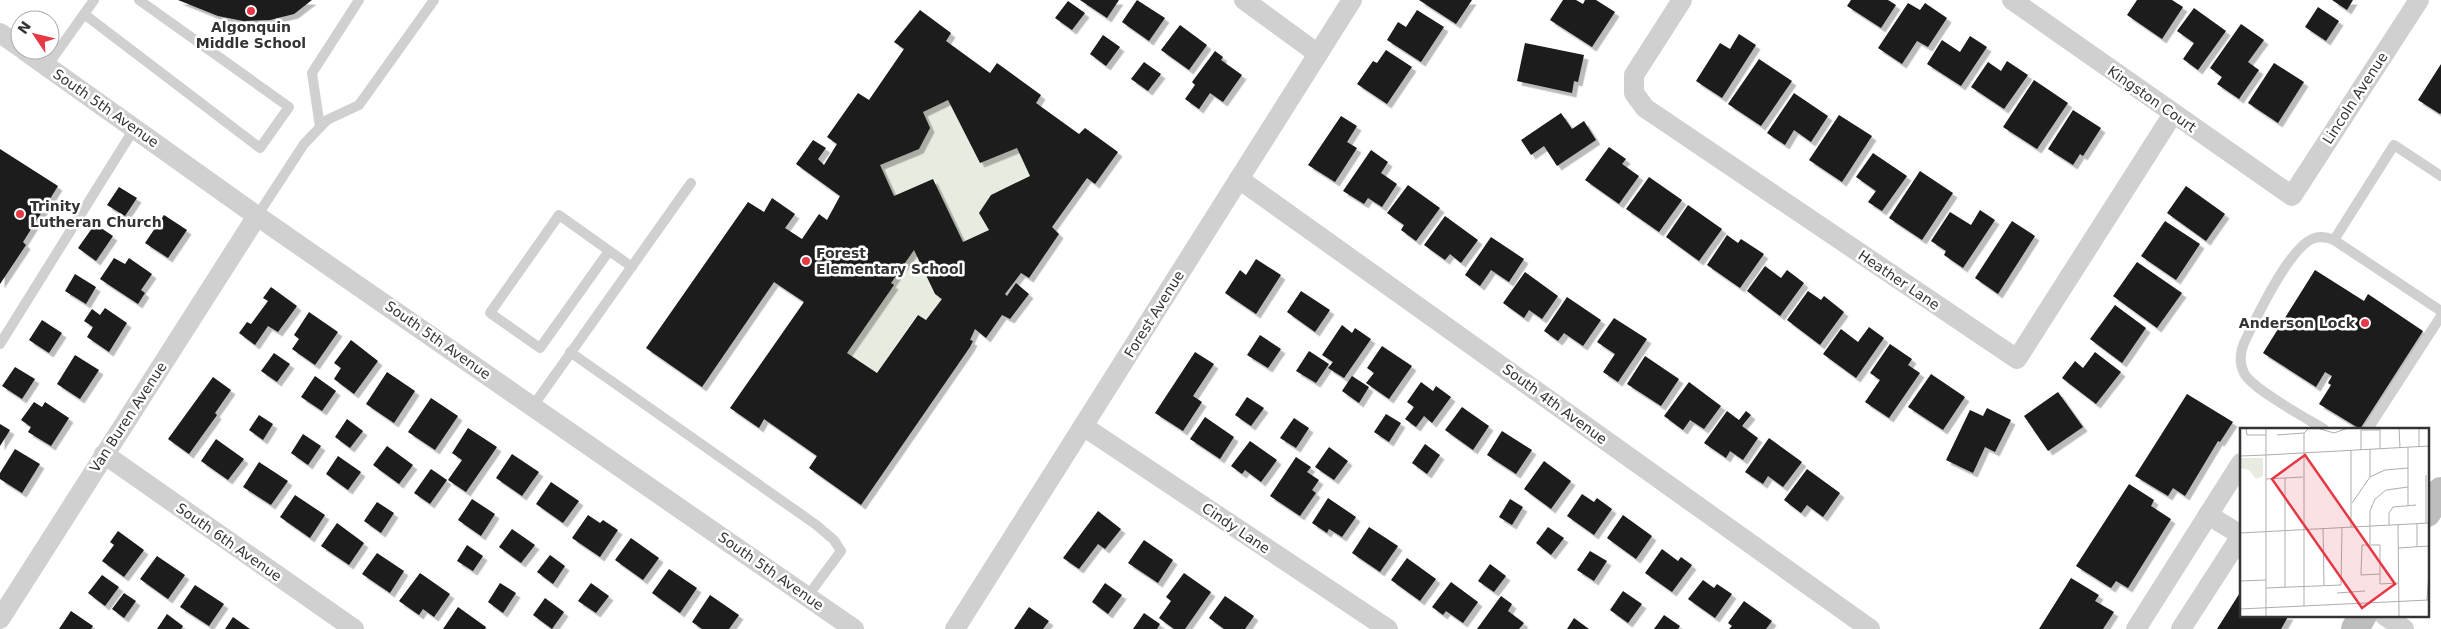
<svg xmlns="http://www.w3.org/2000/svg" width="2441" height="629" font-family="'DejaVu Sans',sans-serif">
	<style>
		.green { fill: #e6ecdf }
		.building { fill: #1a1a1a; fill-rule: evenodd; filter: url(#shadow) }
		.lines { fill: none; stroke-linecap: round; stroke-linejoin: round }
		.service { stroke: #d0d0d0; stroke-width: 10 }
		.minor { stroke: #d0d0d0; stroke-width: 20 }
		.secondary { stroke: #bdbdbd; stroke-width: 28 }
		.poi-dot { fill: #e63946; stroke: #fff; stroke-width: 2 }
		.labels { text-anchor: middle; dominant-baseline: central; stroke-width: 5; stroke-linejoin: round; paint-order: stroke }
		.poi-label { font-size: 14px; font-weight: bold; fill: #333; stroke: #fff; text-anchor: start }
		.street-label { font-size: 14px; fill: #333; stroke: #fff }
		.inset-road { fill: none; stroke: #adadad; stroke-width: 1 }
		.view { fill: #e63946; fill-opacity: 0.15; stroke: #e63946; stroke-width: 2.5 }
		.inset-edge { fill: none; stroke: #333; stroke-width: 2.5 }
	</style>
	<defs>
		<filter id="shadow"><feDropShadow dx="4.5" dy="4.5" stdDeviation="0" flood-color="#0004"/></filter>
	</defs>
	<rect width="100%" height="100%" fill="#fff"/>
	<g class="green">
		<polygon points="948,100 980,163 1017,148 1030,176 979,213 989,230 963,242 934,179 894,196 880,165 919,149 930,128 923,112"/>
		<polygon points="914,250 935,294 942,299 926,320 917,315 877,373 847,353 893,286 891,283"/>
	</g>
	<g class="building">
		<polygon points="178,0 312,0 294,14 270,20 243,21 218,16"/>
		<polygon points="1080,0 1119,0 1107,18"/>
		<polygon points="1137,0 1165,18 1149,41 1122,22"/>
		<polygon points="1419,0 1472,0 1456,24"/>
		<polygon points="1563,0 1576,0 1583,4 1585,0 1596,0 1615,12 1592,47 1550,20"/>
		<polygon points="1851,0 1888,0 1896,5 1881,28 1847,6"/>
		<polygon points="2137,0 2172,0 2183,7 2162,39 2127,15"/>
		<polygon points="2332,0 2353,0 2347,10"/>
		<polygon points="1068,1 1085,13 1072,30 1055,18"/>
		<polygon points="1908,3 1920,10 1925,3 1947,18 1928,47 1917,41 1902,64 1878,48"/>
		<polygon points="2318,7 2339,21 2326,41 2305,27"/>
		<polygon points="2194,8 2226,31 2198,70 2183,59 2194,43 2177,31"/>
		<path d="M920 10 951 33 946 41 990 73 997 63 1041 95 1036 103 1079 134 1085 128 1118 152 1095 184 1087 178 1052 227 1059 234 1029 278 1021 273 1005 294 1007 296 1016 283 1029 294 1010 319 1002 315 986 338 975 329 970 340 973 341 970 347 861 505 809 468 817 456 764 419 759 428 730 408 804 302 774 282 702 387 646 348 748 202 764 212 772 198 795 214 785 228 802 239 819 214 827 220 840 196 796 164 813 140 826 148 818 159 824 165 837 144 827 137 858 93 869 100 904 49 894 42ZM948 100 980 163 1017 148 1030 176 991 195 979 213 989 230 963 242 933 179 894 196 880 165 919 149 930 128 923 112ZM914 250 935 294 942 299 926 320 918 315 877 373 847 353 894 285 891 283Z"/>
		<polygon points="1417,10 1444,27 1421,62 1387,40 1398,22 1406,27"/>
		<polygon points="2241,24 2264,40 2248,62 2259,70 2239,99 2217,84 2222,77 2210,68"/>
		<polygon points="1180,25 1207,45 1189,70 1161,50"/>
		<polygon points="1739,34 1756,45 1722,98 1696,81 1720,43 1730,49"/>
		<polygon points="1103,35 1120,47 1106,66 1090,54"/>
		<polygon points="1970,36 1987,47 1961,86 1927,64 1942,40 1960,52"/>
		<polygon points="1525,43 1584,55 1578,82 1574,81 1572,93 1517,81"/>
		<polygon points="1386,50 1412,67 1387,104 1357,84 1373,61 1377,63"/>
		<polygon points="1215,51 1223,57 1221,60 1242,75 1223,102 1210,93 1199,109 1185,99 1195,85 1192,82"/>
		<polygon points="1759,59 1792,81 1761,126 1728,104"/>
		<polygon points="2007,61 2028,75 2004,109 1971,87 1988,62 2001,71"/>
		<polygon points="1144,62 1161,74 1148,91 1131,79"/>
		<polygon points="2274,63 2304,82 2278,123 2248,103"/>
		<polygon points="2441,64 2441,113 2440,114 2418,100"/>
		<polygon points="2034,80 2068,103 2037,149 2003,127"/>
		<polygon points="1794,93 1828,116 1811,142 1794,130 1785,145 1767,133"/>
		<polygon points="2073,110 2101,128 2083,156 2080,154 2073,165 2048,149"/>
		<polygon points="1561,113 1572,129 1584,121 1596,140 1557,166 1544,146 1531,155 1521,140"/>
		<polygon points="1839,115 1872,136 1842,182 1809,160"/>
		<polygon points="1341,116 1357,126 1347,142 1357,148 1335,182 1308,165"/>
		<polygon points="1609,147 1626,159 1622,164 1639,176 1619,204 1585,180"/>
		<polygon points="0,149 58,186 23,242 26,245 0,284"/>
		<polygon points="1371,150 1388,162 1381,173 1397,184 1382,207 1368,198 1364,204 1343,191"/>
		<polygon points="1873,153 1907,176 1882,211 1868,202 1876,191 1856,177"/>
		<polygon points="1920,171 1953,193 1922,240 1889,218"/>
		<polygon points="1649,177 1682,200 1659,232 1626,209"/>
		<polygon points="1408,185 1440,208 1416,241 1401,230 1404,225 1387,213"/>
		<polygon points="2186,186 2225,214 2206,241 2167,213"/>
		<polygon points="119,187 137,198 125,216 107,205"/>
		<polygon points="1688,205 1722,229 1699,261 1666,237"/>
		<polygon points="1980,210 1995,220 1963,268 1944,255 1946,251 1931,241 1950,212 1971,225"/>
		<polygon points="164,215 187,230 168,258 145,243"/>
		<polygon points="1445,216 1478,240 1461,263 1450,254 1445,260 1424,245"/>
		<polygon points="2012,221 2035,236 1998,294 1975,278"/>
		<polygon points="2165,221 2200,244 2176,280 2141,256"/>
		<polygon points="95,224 113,236 96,261 78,248"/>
		<polygon points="1727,235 1738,243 1741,239 1764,254 1740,288 1707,265"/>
		<polygon points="1491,237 1524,259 1509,282 1491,270 1480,286 1465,275"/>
		<polygon points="114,258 125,264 129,258 152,274 141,290 145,293 138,304 100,279"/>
		<polygon points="1256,259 1281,275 1256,314 1225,293 1240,270 1246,275"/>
		<polygon points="2137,262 2182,293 2157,328 2113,296"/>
		<polygon points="1765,266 1781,278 1787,270 1804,283 1780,316 1747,291"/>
		<polygon points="2315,270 2364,301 2368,294 2423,331 2360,429 2319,404 2331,385 2328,383 2332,376 2325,372 2316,387 2263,353"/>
		<polygon points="1525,272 1558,296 1542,319 1529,310 1524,318 1503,303"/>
		<polygon points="75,274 96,287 86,304 65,291"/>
		<polygon points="271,287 297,306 278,332 268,326 255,345 239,333 247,322 251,324 268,301 263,298"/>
		<polygon points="1301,291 1330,310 1315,332 1287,312"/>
		<polygon points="1808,291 1821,300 1824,296 1844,312 1820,345 1787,320"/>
		<polygon points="1567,297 1601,320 1583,346 1564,333 1558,341 1544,331"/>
		<polygon points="2115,305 2146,328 2122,363 2090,339"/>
		<polygon points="105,308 127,323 109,352 87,337 93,327 84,321 92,309 100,315"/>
		<polygon points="309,312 338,332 315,365 292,349 299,339 294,335"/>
		<polygon points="1614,318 1647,339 1618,382 1603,372 1615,354 1597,342"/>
		<polygon points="42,320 62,333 49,353 29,340"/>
		<polygon points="1342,325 1352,333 1355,328 1371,339 1344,378 1328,368 1333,362 1322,355"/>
		<polygon points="1869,327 1884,338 1856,378 1823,354 1841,329 1858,342"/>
		<polygon points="1260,335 1281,349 1268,368 1247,355"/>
		<polygon points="351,340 378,361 354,394 334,379 341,368 334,363"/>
		<polygon points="1890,344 1912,359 1908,365 1920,373 1889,418 1865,402 1880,380 1870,373"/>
		<polygon points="1382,346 1412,366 1389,399 1366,383 1374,373 1367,368"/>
		<polygon points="1309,351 1329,364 1316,383 1296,371"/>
		<polygon points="1195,352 1214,364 1193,396 1202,402 1183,431 1155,413"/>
		<polygon points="2095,352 2121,372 2096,404 2062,378 2075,361 2083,368"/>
		<polygon points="274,353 290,364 277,382 261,371"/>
		<polygon points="75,355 99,370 80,399 57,384"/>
		<polygon points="1645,356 1679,379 1661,406 1627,384"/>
		<polygon points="15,367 35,379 22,399 2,386"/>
		<polygon points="387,372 415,391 394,423 366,404"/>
		<polygon points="1931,374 1965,397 1943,430 1908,407"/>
		<polygon points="315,376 336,391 322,411 301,397"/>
		<polygon points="1352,376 1369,387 1359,403 1342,391"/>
		<polygon points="213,377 231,390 215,413 217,415 189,454 168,439"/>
		<polygon points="1421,382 1433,391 1436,386 1451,397 1432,423 1424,416 1416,427 1405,419 1414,407 1407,402"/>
		<polygon points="1689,382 1721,406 1704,429 1690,420 1683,430 1664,416"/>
		<polygon points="2058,392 2083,427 2048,451 2024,416"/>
		<polygon points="2187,394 2233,422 2220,442 2218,441 2185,496 2173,488 2168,496 2135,476"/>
		<polygon points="1247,397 1264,408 1251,426 1235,415"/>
		<polygon points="431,398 458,416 435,450 408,432"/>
		<polygon points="34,402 42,407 45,402 69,418 51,446 28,432 31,427 21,420"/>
		<polygon points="1462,407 1489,426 1473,450 1445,430"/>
		<polygon points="1987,408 2011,420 1995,452 1985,447 1973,473 1946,460 1970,410 1983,416"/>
		<polygon points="1727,411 1739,420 1746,411 1751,415 1742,426 1758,438 1743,460 1730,451 1726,458 1704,443"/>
		<polygon points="1386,414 1401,423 1389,442 1374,432"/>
		<polygon points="259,415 273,424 263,440 249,430"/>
		<polygon points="1205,417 1234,437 1220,459 1190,439"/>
		<polygon points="1294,418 1309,428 1296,448 1280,438"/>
		<polygon points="347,419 363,431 350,448 335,437"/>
		<polygon points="0,424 10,430 0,446"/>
		<polygon points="468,428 497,447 466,492 448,480 462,460 452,453"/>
		<polygon points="1502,431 1532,450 1516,474 1487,455"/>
		<polygon points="303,434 321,446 308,465 291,453"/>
		<polygon points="1769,438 1802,462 1783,487 1768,476 1763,484 1745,472"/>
		<polygon points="216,439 244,459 228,480 201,461"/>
		<polygon points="1250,441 1277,460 1261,482 1245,470 1242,474 1231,466"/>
		<polygon points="1425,444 1440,455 1427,474 1412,463"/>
		<polygon points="387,446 413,465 399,484 373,465"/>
		<polygon points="1329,447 1348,461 1334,480 1315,467"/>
		<polygon points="15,449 40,464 22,493 0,479 0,473"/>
		<polygon points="512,454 539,472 522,496 496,478"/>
		<polygon points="338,456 361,472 348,490 326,474"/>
		<polygon points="1296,457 1311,467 1307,472 1319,480 1312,490 1316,493 1300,516 1270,496"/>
		<polygon points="1544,461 1571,481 1551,509 1524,489"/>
		<polygon points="259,462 288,481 271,505 243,487"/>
		<polygon points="431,469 447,480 430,504 414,493"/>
		<polygon points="1807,469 1840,493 1823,517 1807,505 1801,513 1784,500"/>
		<polygon points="551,482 579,501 563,523 536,504"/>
		<polygon points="2129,484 2154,500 2151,506 2171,519 2128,588 2116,581 2111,588 2076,566"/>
		<polygon points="1582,494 1594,502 1597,498 1612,509 1594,535 1567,516"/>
		<polygon points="295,495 325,515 310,538 280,517"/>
		<polygon points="1328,498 1356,517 1342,537 1329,529 1327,533 1312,523"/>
		<polygon points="472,499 495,514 481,536 458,520"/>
		<polygon points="1510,499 1523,507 1512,525 1499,517"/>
		<polygon points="377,502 394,513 381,533 364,521"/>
		<polygon points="1098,511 1121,529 1105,549 1098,544 1079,569 1063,558"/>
		<polygon points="588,515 600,523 603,520 618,530 600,557 572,538"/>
		<polygon points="1623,515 1652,536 1636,559 1607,538"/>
		<polygon points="337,523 364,543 349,565 321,546"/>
		<polygon points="1369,527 1398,546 1380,572 1352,553"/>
		<polygon points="1548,527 1564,538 1551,555 1536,543"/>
		<polygon points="512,529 535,545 521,563 499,547"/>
		<polygon points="118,531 144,550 124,577 102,561 114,545 110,542"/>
		<polygon points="631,538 659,558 643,580 615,560"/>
		<polygon points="1144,540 1173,560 1158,583 1128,563"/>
		<polygon points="467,545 483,556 473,571 457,561"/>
		<polygon points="1662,549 1678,561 1681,557 1692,565 1672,592 1645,573"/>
		<polygon points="1590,551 1607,561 1594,581 1577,570"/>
		<polygon points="377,553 404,571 390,593 362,574"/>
		<polygon points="550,555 565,566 553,584 537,572"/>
		<polygon points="157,556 185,575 168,599 140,579"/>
		<polygon points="1407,558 1436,579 1420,601 1391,580"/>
		<polygon points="1490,564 1506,576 1494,592 1478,581"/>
		<polygon points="669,569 697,588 680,613 652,593"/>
		<polygon points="420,573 450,594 434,617 423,609 419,615 399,601"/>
		<polygon points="1184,573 1211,592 1185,629 1174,629 1159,618 1171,601 1166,597"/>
		<polygon points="102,575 119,587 105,606 88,593"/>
		<polygon points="2071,578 2099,595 2095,601 2114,612 2103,629 2039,629"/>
		<polygon points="1703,580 1714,588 1717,584 1732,594 1715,618 1688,599"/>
		<polygon points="1451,582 1478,602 1463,623 1446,611 1443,615 1432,607"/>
		<polygon points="500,583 516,593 503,613 488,602"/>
		<polygon points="591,583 609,596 596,613 578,601"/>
		<polygon points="1105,583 1122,595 1108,614 1092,602"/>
		<polygon points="195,585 224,604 209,626 180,607"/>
		<polygon points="1623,591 1642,604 1628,623 1610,610"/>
		<polygon points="2241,591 2241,615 2289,615 2281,629 2217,629"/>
		<polygon points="124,593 136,601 124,618 112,609"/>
		<polygon points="710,595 739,615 729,629 702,629 692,622"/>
		<polygon points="1225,596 1254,616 1245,629 1224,629 1209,618"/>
		<polygon points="1501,596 1512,604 1508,611 1524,623 1519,629 1477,629"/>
		<polygon points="545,598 564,612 552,629 533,615"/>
		<polygon points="1744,601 1772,621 1766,629 1729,629 1732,626 1728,623"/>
		<polygon points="458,607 486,627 485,629 443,629"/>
		<polygon points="1029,607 1049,621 1043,629 1014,629"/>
		<polygon points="71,611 93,626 91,629 59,629"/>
		<polygon points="1144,613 1160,624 1157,629 1133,629"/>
		<polygon points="167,614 183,626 181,629 157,629"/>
		<polygon points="1664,615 1680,626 1678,629 1654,629"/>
		<polygon points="233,617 250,629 225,629"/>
		<polygon points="1574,618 1589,629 1567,629"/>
	</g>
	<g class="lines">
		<g class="service">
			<polyline points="84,14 260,148 289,107 139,0"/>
			<polyline points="47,66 94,0"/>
			<polyline points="320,127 312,73 359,0"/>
			<polyline points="257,216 304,144 327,120 359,105 434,0"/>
			<polyline points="2334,240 2441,311"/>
			<polyline points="609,251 540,348 490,313 559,215 632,267"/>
			<polyline points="0,344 134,129"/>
			<polyline points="570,352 815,524 834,540 841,551 807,597"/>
			<polyline points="533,406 691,183"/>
			<path d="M2324 429C2306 418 2252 389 2244 373 2239 363 2240 353 2244 343 2256 318 2288 250 2312 239 2319 236 2327 237 2334 240L2394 145 2441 176"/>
			<polyline points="2368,429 2441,316"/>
		</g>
		<g class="minor">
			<polyline points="1244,0 1318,54"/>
			<polyline points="1682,0 1634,75 1634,93 1645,108 2017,359 2173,114"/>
			<polyline points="2012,0 2292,196 2419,0"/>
			<polyline points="0,33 20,47"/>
			<polyline points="24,50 257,216 854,629"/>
			<polyline points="1239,179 1870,629"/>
			<polyline points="1083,426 1388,629"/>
			<polyline points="104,454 354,629"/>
			<polyline points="2208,515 2241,535"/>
			<polyline points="2384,615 2404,629"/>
			<polyline points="0,619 257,216"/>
			<polyline points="955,629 1352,0"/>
			<polyline points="2136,629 2241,463"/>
			<polyline points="2181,629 2241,536"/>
		</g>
		<g class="secondary">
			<polyline points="2427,513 2441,491"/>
			<polyline points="2355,629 2363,615"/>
		</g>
	</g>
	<g class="poi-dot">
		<circle cx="251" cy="11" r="5"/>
		<circle cx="20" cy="214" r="5"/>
		<circle cx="806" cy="261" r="5"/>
		<circle cx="2365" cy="323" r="5"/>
	</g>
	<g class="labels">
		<g class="poi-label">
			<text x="251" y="27" text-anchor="middle">Algonquin<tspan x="251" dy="16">Middle School</tspan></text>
			<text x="30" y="206">Trinity<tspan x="30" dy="16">Lutheran Church</tspan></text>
			<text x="816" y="253">Forest<tspan x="816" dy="16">Elementary School</tspan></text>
			<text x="2355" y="323" text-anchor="end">Anderson Lock</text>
		</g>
		<g class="street-label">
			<text transform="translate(2355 98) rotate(-57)">Lincoln Avenue</text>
			<text transform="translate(2152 99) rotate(35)">Kingston Court</text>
			<text transform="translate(106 108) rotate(35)">South 5th Avenue</text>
			<text transform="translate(1899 280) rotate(34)">Heather Lane</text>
			<text transform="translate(1154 314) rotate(-58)">Forest Avenue</text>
			<text transform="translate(438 340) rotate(35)">South 5th Avenue</text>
			<text transform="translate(1555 404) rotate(36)">South 4th Avenue</text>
			<text transform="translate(128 417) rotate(-57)">Van Buren Avenue</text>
			<text transform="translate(1236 528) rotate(34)">Cindy Lane</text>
			<text transform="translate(229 542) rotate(35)">South 6th Avenue</text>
			<text transform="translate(771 571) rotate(35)">South 5th Avenue</text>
		</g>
	</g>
	<g transform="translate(2240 428)">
		<rect width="189" height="189" fill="#fff"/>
		<path d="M0 30H23V48L16 51 9 42 0 40Z" fill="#e6ecdf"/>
		<path class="inset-road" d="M6 0 7 7H26M26 0V189M77 0 94 5 108 0M140 0V21M159 0 160 20M179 0V19M121 2V22M121 2H140M37 7 64 5M168 19V77M130 21V49M26 27 189 18M0 28 26 27M186 47V95M26 51 63 49M112 75 130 49 145 42 168 40M177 96V119M149 97V85L153 79 176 77M158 97 159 189M111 99V22M83 100 84 157M0 105 189 95M130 116V83L135 71 146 62 168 59M158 120 189 118M140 146 121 147 122 117H140V156L158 155M0 153 26 152M45 159V50M26 160 101 157 102 99M97 165 125 163M187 172 189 145M64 178V5L69 0M0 181 189 172"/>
		<path class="view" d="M65 27 155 156 122 180 32 51Z"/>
		<rect width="189" height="189" class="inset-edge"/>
	</g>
	<g transform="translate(35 35) rotate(305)"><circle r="24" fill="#ffffff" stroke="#adadad"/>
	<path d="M0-4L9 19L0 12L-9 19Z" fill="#e63946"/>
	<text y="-8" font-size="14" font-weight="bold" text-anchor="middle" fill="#333333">N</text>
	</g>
</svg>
